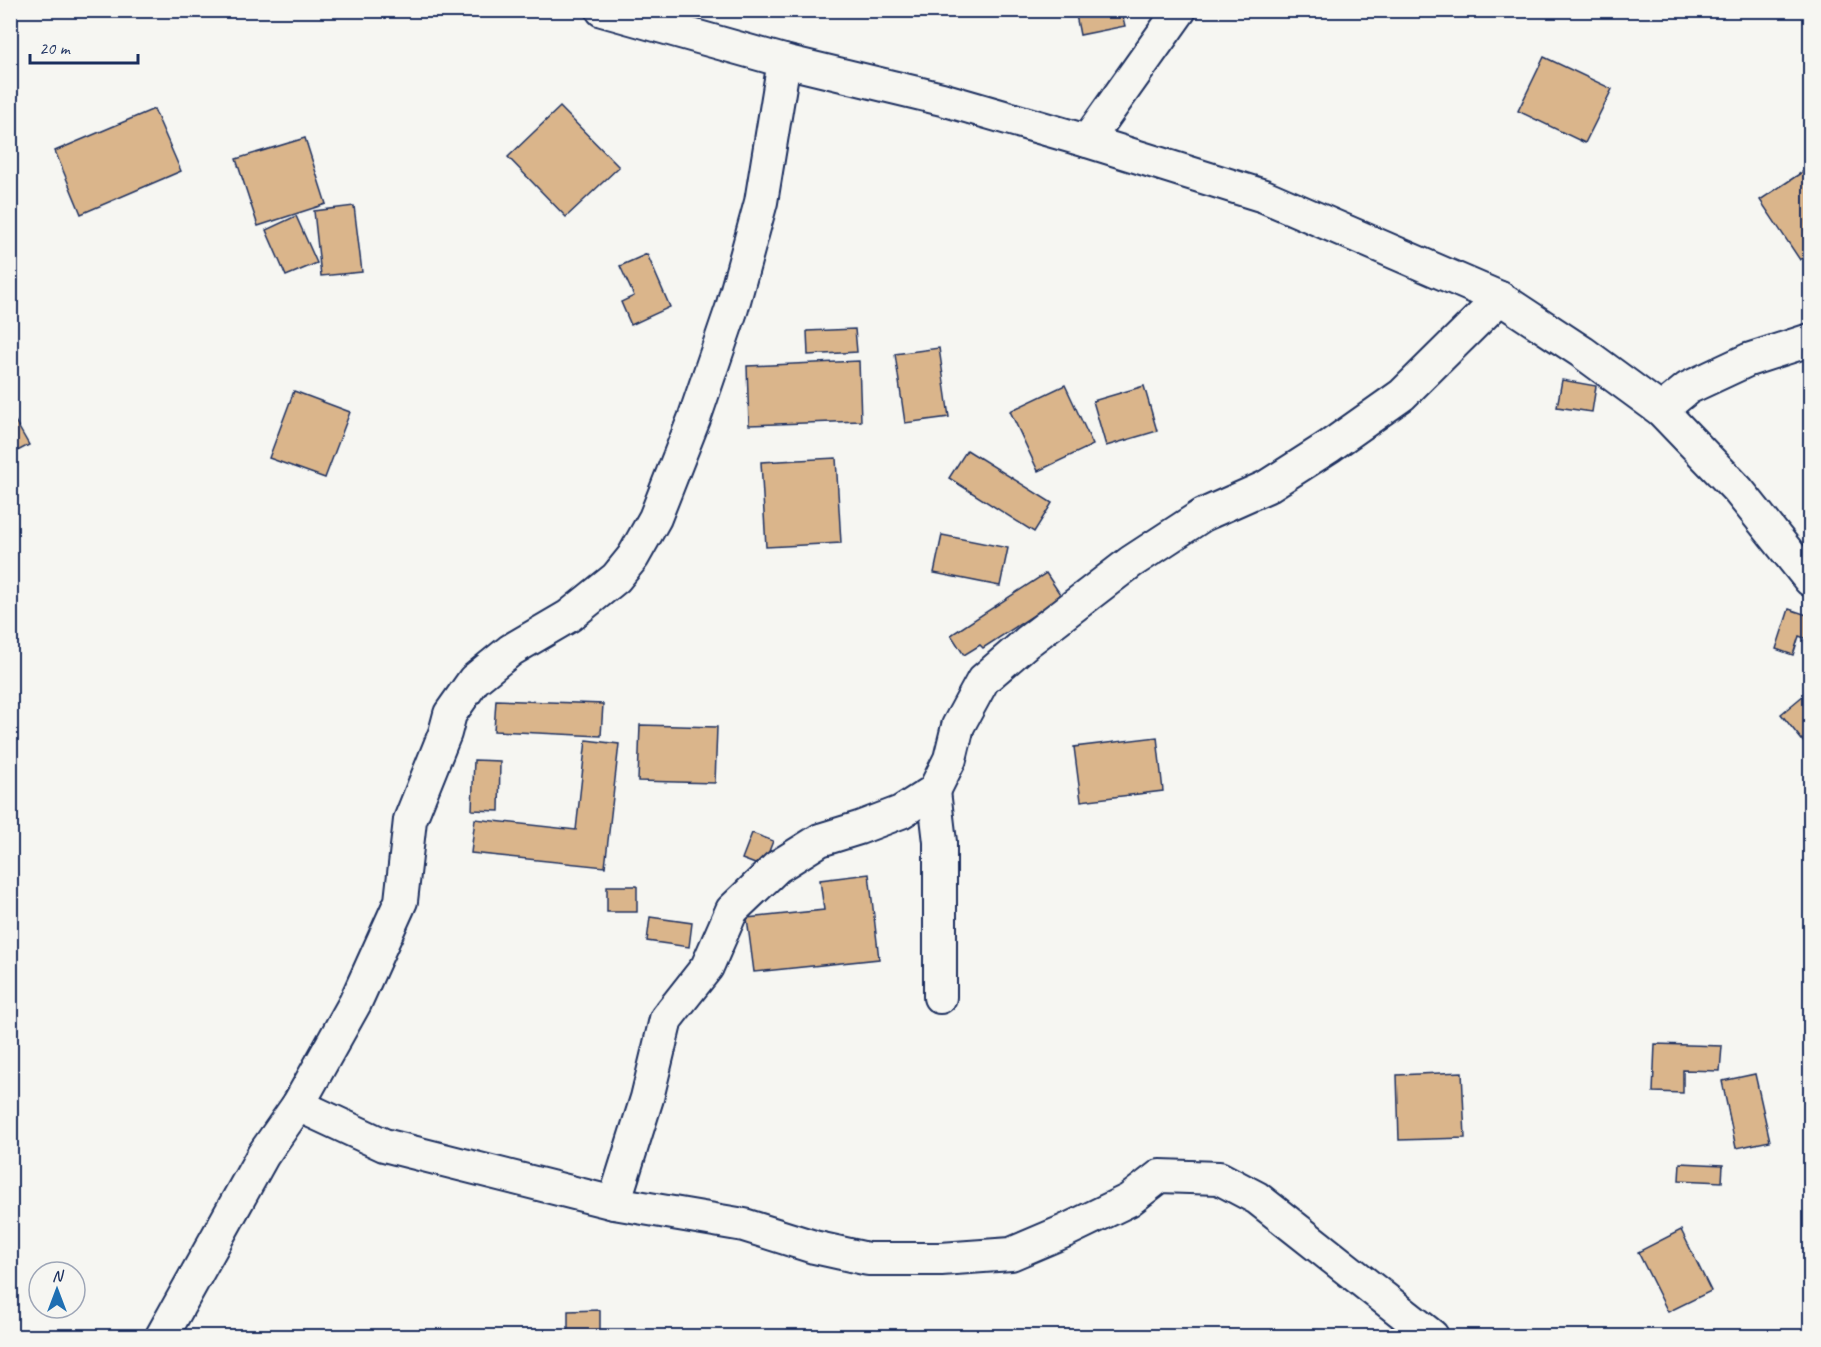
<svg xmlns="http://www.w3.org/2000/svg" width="1821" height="1347" font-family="Caveat,sans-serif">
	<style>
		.building { fill: #dab58b; stroke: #1b2f5e; stroke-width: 1.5 }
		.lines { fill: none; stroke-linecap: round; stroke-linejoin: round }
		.street-casing { stroke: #1b2f5e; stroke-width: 36 }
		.street { stroke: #f6f6f2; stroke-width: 32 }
	</style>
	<rect width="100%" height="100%" fill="#f6f6f2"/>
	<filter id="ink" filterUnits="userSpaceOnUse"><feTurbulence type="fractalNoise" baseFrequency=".0167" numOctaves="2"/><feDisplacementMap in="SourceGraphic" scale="12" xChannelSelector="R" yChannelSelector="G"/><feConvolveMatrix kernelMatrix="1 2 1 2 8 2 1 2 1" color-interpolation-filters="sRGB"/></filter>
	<g filter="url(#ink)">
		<g class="building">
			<polygon points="1075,10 1121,10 1125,26 1080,35"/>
			<polygon points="1544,57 1612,89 1585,143 1518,111"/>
			<polygon points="560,107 619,167 566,217 508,157"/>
			<polygon points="154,109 181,171 81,214 55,151"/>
			<polygon points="305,138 326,204 258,226 236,159"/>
			<polygon points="1810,167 1810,253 1800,260 1760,200"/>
			<polygon points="354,206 362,272 321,276 314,211"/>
			<polygon points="296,216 317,263 286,276 266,230"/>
			<polygon points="647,254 670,307 631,325 621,302 634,296 620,266"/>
			<polygon points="855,329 857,352 808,355 807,331"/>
			<polygon points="939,348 949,417 905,423 895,354"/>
			<polygon points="859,361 861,421 749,425 747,366"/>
			<polygon points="1562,380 1596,386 1592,412 1557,407"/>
			<polygon points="1065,385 1093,445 1038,471 1010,411"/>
			<polygon points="1144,386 1157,431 1106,446 1093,401"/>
			<polygon points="294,391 350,412 325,478 269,458"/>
			<polygon points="10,412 29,445 10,455"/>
			<polygon points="967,450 1052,503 1034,532 949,478"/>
			<polygon points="836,458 841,543 766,547 761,462"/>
			<polygon points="942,535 1008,548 1000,586 934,573"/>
			<polygon points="1046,573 1062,597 983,648 980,645 964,655 951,635"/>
			<polygon points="1789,609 1810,616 1810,640 1799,636 1793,655 1776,649"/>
			<polygon points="1810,690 1810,750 1781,714"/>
			<polygon points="496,700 603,704 601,736 494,731"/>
			<polygon points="640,725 717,727 715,783 638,781"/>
			<polygon points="1157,737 1163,791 1081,801 1074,747"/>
			<polygon points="586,740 619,744 605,867 471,853 475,819 576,830"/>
			<polygon points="474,760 500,761 499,811 472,810"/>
			<polygon points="752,833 773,841 763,867 742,859"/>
			<polygon points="869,874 879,959 754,972 747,918 824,910 820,880"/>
			<rect x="607" y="886" width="30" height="26"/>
			<polygon points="650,917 692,923 689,947 647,941"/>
			<polygon points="1655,1044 1722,1046 1720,1071 1683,1070 1683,1093 1653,1092"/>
			<polygon points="1462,1072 1465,1138 1399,1140 1397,1075"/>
			<polygon points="1755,1074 1770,1141 1736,1148 1722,1081"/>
			<polygon points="1680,1163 1723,1165 1722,1182 1679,1180"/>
			<polygon points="1681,1230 1711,1291 1668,1312 1638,1252"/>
			<polygon points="600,1310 600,1336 568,1336 568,1311"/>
		</g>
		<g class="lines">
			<g class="street-casing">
				<g id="street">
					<polyline points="602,10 784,61 942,99 1087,141 1264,196 1500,298 1582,352 1661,410 1738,490 1810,580"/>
					<polyline points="1087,141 1180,10"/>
					<polyline points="1661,410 1688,388 1748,360 1810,340"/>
					<polyline points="934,791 940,842 940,997"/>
					<polyline points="298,1105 384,1145 614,1203 744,1225 814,1247 868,1259 941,1259 1011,1254 1065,1231 1129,1200 1160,1176 1219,1178 1257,1198 1432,1336"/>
					<polyline points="614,1203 647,1098 666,1019 707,967 732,910 777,867 820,840 859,828 901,812 934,791 950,759 958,726 983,680 1027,642 1131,562 1203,515 1266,487 1330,446 1402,395 1500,298"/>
					<polyline points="162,1336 263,1155 298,1105 355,1003 401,901 410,820 445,733 450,714 474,680 511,650 569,616 616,578 633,557 655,518 694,419 732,308 761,202 784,61"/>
				</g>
			</g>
			<use href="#street" class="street"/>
		</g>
	</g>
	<rect width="1821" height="1347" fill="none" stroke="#f6f6f2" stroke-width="36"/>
	<rect x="18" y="18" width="1785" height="1311" fill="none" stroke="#1b2f5e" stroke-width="2" filter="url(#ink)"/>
	<g transform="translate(57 1290)"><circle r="28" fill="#f6f6f2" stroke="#9ea6b7" stroke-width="1.5"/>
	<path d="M0-4.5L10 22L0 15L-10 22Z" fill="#1f6fb2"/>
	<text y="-9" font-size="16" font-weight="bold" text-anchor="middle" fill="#1b2f5e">N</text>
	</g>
	<path d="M30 54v9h108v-9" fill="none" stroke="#1b2f5e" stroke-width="3"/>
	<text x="39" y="54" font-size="18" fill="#1b2f5e" stroke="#f6f6f2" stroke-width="4.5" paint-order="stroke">20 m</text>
</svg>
